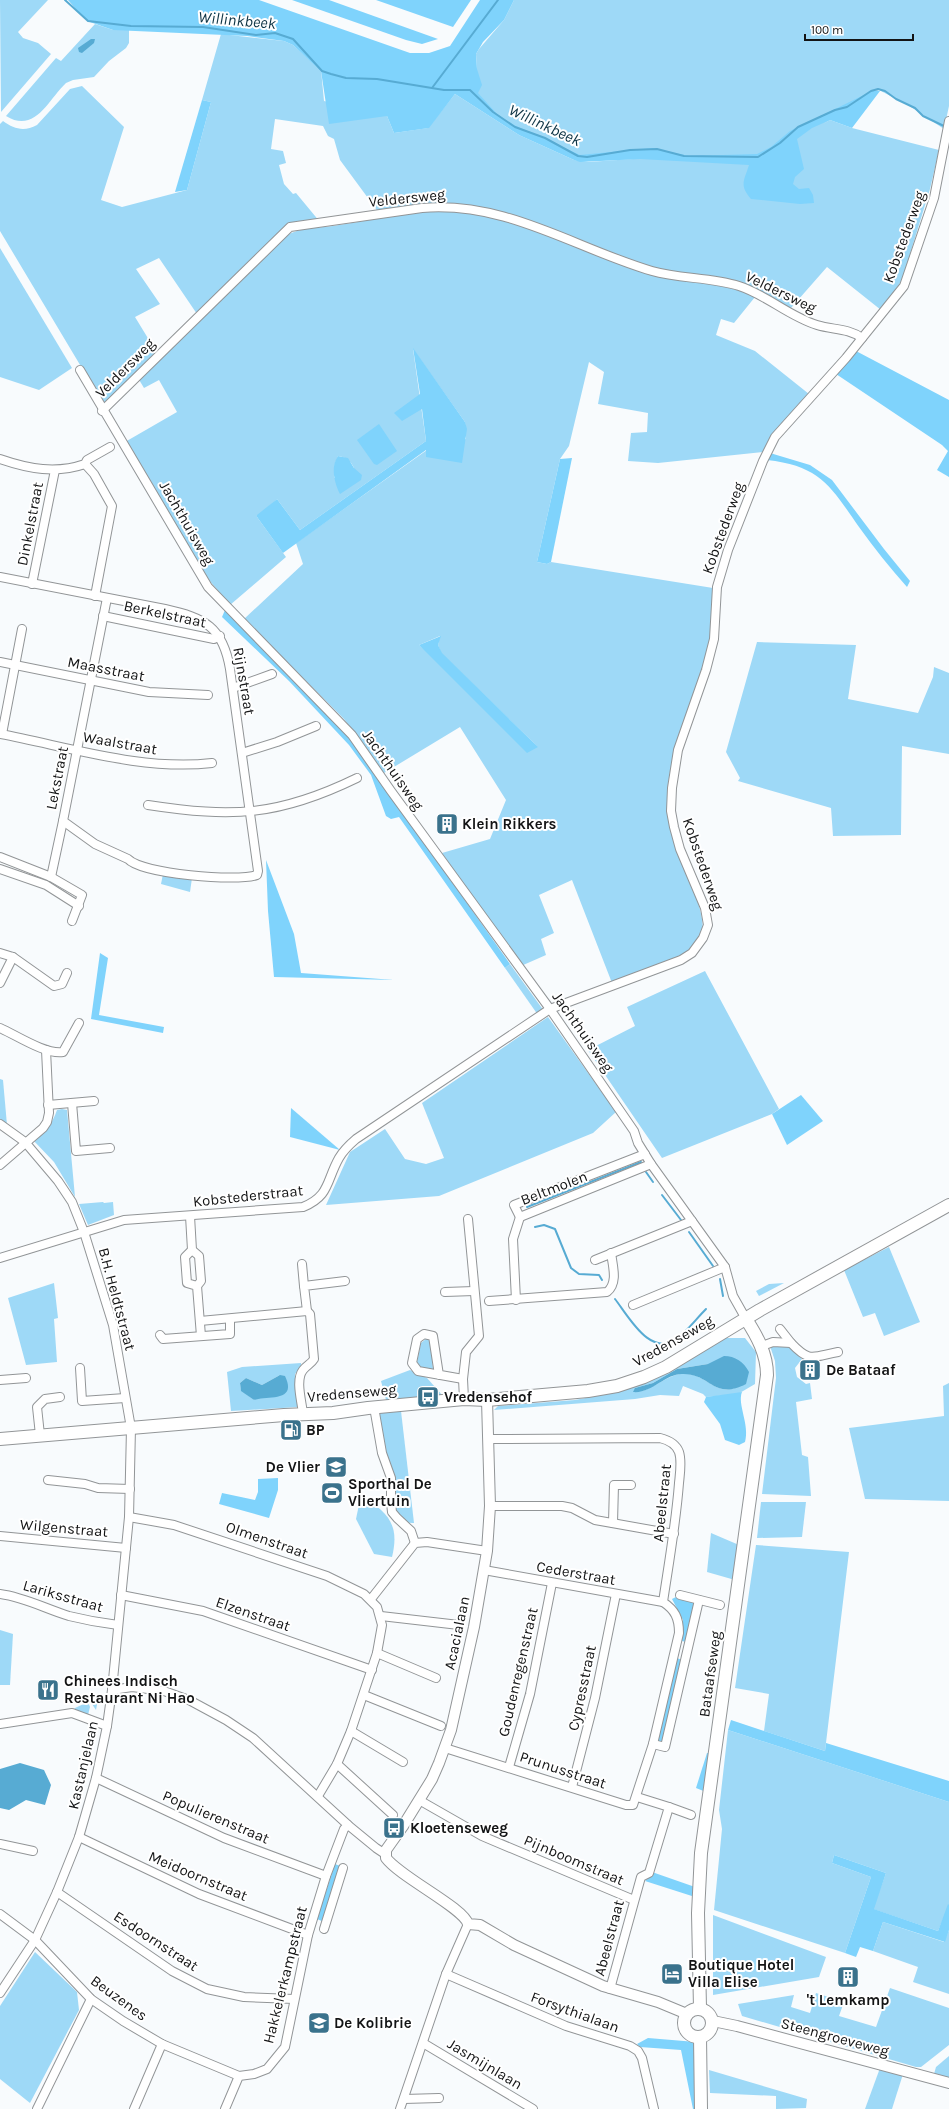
<svg xmlns="http://www.w3.org/2000/svg" width="949" height="2109" font-family="Karla,sans-serif">
	<style>
		.green { fill: #9ed9f7; fill-rule: evenodd }
		.forest { fill: #7fd3fc }
		.water { fill: #57abd3 }
		.lines { fill: none; stroke-linecap: round; stroke-linejoin: round }
		.stream { stroke: #57abd3; stroke-width: 2 }
		.minor-casing { stroke: #929597; stroke-width: 10 }
		.tertiary-casing { stroke: #929597; stroke-width: 12 }
		.secondary-casing { stroke: #929597; stroke-width: 14 }
		.minor { stroke: #fff; stroke-width: 8 }
		.tertiary { stroke: #fff; stroke-width: 10 }
		.secondary { stroke: #fff; stroke-width: 12 }
		.labels { text-anchor: middle; dominant-baseline: central; stroke-width: 4; stroke-linejoin: round; paint-order: stroke }
		.street-label { font-size: 15px; fill: #131415; stroke: #fff }
		.poi-label { font-size: 15px; font-weight: bold; fill: #131415; stroke: #fff; text-anchor: start }
		.water-label { font-size: 16px; font-style: italic; fill: #0d3344; stroke: #fff }
	</style>
	<rect width="100%" height="100%" fill="#f8fbfd"/>
	<g class="green">
		<polygon points="0,0 48,0 18,32 23,38 38,43 51,54 1,112"/>
		<path d="M514 0H949V106L944 129 908 105 879 90 823 124 830 120 852 128 939 150 930 189 902 280 881 310 827 267 791 308 743 284 663 272 550 231 509 214 466 206 440 204 379 213 340 160 334 139 328 136 323 126 275 119 271 149 283 151 286 163 279 165 284 184 293 194 296 193 320 222 298 224 197 314 159 258 136 269 160 304 135 317 157 353 104 405 0 231V124L3 121C14 129 24 132 37 125L70 89 82 86 124 127 101 200 122 207 187 190 211 102 202 100 221 34 284 41 293 45 321 70 324 101 387 116 394 133 428 128 455 94 519 135 574 160 588 162 633 159 579 161 520 135 467 93 477 69 476 54 479 49 504 20Z"/>
		<path d="M95 24 113 30H129V43L126 48 109 61 94 77 73 80 66 83C48 100 35 134 6 116L56 58 61 61Z"/>
		<path d="M431 209 498 217 601 255 745 292 755 297 734 323 721 319 716 335 755 351 809 394 768 443 763 452 658 463 628 461 631 433 647 432 648 413 598 404 604 372 589 362 569 446 560 459 537 562 547 564 551 562 713 588 714 591C712 613 712 636 707 658 693 710 662 759 668 815 670 847 708 907 702 931 699 944 688 952 676 959L612 983 572 880 539 895 554 933 541 939 546 955 521 966 442 853 490 839 506 800 460 727 384 773 344 719 244 619 303 564 296 543 427 450 466 439 465 422 413 349 426 441 300 530 277 499 257 517 286 557 230 605 209 580 125 442 177 412 159 380 144 388 138 378 286 236C300 227 316 228 333 226 366 221 398 214 431 209ZM338 456C346 457 351 461 354 468L334 478 335 463ZM440 636 438 645 441 653 538 747 419 645Z"/>
		<polygon points="0,248 72,368 39,390 0,377"/>
		<polygon points="757,642 856,645 848,699 918,713 933,677 934,667 949,673 949,754 902,746 901,835 833,836 831,808 738,781 740,778 726,752"/>
		<polygon points="163,874 192,878 190,892 161,884"/>
		<polygon points="510,964 544,1011 538,1015 505,968"/>
		<polygon points="705,971 779,1109 772,1114 662,1158 588,1050 635,1026 627,1007"/>
		<polygon points="548,1017 616,1112 593,1133 439,1196 326,1205 350,1152 385,1129 405,1159 426,1164 444,1158 422,1103"/>
		<polygon points="0,1079 3,1080 7,1125 0,1120"/>
		<path d="M62 1109 67 1110 75 1197 54 1162 33 1140C45 1131 52 1125 57 1110Z"/>
		<polygon points="103,1202 104,1203 113,1202 114,1215 88,1225 79,1204"/>
		<polygon points="889,1247 920,1322 884,1336 875,1313 863,1317 844,1270"/>
		<polygon points="54,1283 58,1318 54,1319 57,1362 26,1365 8,1298"/>
		<polygon points="784,1283 759,1296 756,1291 769,1284"/>
		<polygon points="427,1338 431,1342 433,1370 421,1368 417,1362 421,1343"/>
		<path d="M724 1338H745L756 1352 755 1384 738 1394 706 1397 703 1394 683 1386 679 1396 660 1395 635 1399 494 1410 498 1406 575 1400 622 1391ZM708 1364 747 1378 746 1381C717 1405 709 1370 680 1374 671 1375 653 1387 643 1391L635 1388 653 1383 677 1369Z"/>
		<polygon points="789,1345 802,1359 795,1368 797,1377 806,1384 810,1383 812,1399 796,1402 802,1455 808,1457 811,1496 762,1494 776,1378 775,1361 770,1346"/>
		<path d="M301 1363V1367L295 1374 298 1407 231 1411 227 1372 242 1367ZM280 1375 254 1400 241 1390 240 1383 246 1378 262 1385Z"/>
		<polygon points="410,1370 427,1378 443,1396 386,1400 381,1381"/>
		<polygon points="949,1383 949,1501 865,1499 849,1428 944,1416 943,1386"/>
		<path d="M401 1411 414 1523C405 1524 399 1517 394 1510L378 1412Z"/>
		<path d="M361 1495C388 1513 400 1524 392 1557L374 1554 356 1519Z"/>
		<polygon points="761,1502 806,1502 802,1537 757,1538"/>
		<polygon points="711,1533 739,1545 735,1580 707,1572"/>
		<polygon points="756,1545 849,1552 825,1751 764,1731 769,1694 735,1688"/>
		<polygon points="0,1630 13,1634 10,1685 0,1685"/>
		<polygon points="98,1693 99,1694 96,1710 90,1701 97,1697"/>
		<polygon points="88,1702 90,1707 88,1715 74,1710 75,1708"/>
		<polygon points="728,1730 949,1802 949,1905 938,1931 873,1909 886,1873 834,1855 832,1863 871,1877 845,1953 714,1910 722,1829 719,1810"/>
		<polygon points="713,1915 826,1957 819,1977 713,1995"/>
		<polygon points="883,1922 944,1942 949,1930 949,1994 913,1982 918,1967 873,1951"/>
		<polygon points="35,1952 77,1992 79,2010 30,2103 0,2079 0,2006"/>
		<polygon points="890,1988 949,2008 949,2045 921,2067 916,2067 742,2016 738,2004 794,1995 791,2007 810,2013 816,1993 844,2002 839,2016 876,2027"/>
		<polygon points="949,2056 949,2078 934,2074 936,2067"/>
		<polygon points="880,2068 903,2074 892,2109 865,2109"/>
		<polygon points="709,2070 807,2099 806,2108 776,2109 776,2096 710,2093"/>
	</g>
	<g class="forest">
		<path d="M68 0H259L410 53H429L450 46 480 0H514L504 20 483 42 476 54 477 69 482 85 478 93 497 114 514 125 580 155 652 148 689 156 757 154 771 147 790 131 872 91H880L852 128 830 120 812 128 797 139 804 169 795 177 793 184 799 189 809 188 813 195 814 203 800 204 751 199C739 185 744 181 749 165L640 159 580 162 574 160 519 135 455 94 429 128 394 133 387 116 329 124 321 71 293 45 284 41 247 36 113 30 90 22 81 15Z"/>
		<polygon points="292,0 329,0 438,39 422,44 406,40"/>
		<polygon points="376,0 471,0 453,27"/>
		<polygon points="202,100 211,102 187,190 175,192"/>
		<polygon points="413,348 465,422 467,429 462,463 426,457 426,450 283,553 257,517 257,515 277,499 300,530 426,441 422,409 402,421 394,413 420,394"/>
		<polygon points="856,351 949,400 949,477 937,470 948,451 942,445 836,374"/>
		<polygon points="379,424 397,451 377,465 374,464 357,440"/>
		<path d="M770 453 810 465 832 480 884 549 910 581 907 587C890 568 874 548 859 527 831 487 821 466 767 460Z"/>
		<path d="M338 456 348 458 354 468 362 475 361 480 340 494C335 484 330 467 338 456Z"/>
		<polygon points="572,458 551,562 547,564 537,562 560,459"/>
		<polygon points="225,610 349,736 510,964 505,968 399,817 391,819 386,816 371,775 349,745 289,681 222,617"/>
		<polygon points="441,636 438,645 442,653 538,747 527,753 419,645"/>
		<polygon points="266,860 294,934 301,973 394,980 274,977 268,911"/>
		<polygon points="100,953 108,958 99,1015 164,1027 163,1033 91,1019"/>
		<polygon points="801,1095 823,1121 787,1145 772,1114"/>
		<polygon points="291,1108 340,1150 290,1137"/>
		<path d="M742 1392C737 1404 750 1425 745 1442L739 1445 725 1440 720 1424 704 1402 706 1397Z"/>
		<polygon points="278,1478 278,1490 269,1518 219,1504 222,1493 255,1500 258,1492 258,1479"/>
		<polygon points="676,1597 695,1603 686,1642 682,1641 683,1620 672,1599"/>
		<polygon points="677,1658 682,1660 663,1742 661,1743 658,1740"/>
		<polygon points="731,1720 825,1751 826,1743 949,1781 949,1802 728,1730"/>
		<polygon points="707,1753 711,1753 706,1792 696,1788"/>
		<polygon points="834,1855 886,1873 874,1909 938,1931 948,1904 949,1905 949,1930 945,1942 883,1922 873,1951 860,1947 856,1957 845,1953 871,1877 832,1863"/>
		<polygon points="335,1864 340,1866 333,1885 336,1887 324,1922 317,1919"/>
		<polygon points="652,1872 695,1887 695,1897 645,1881 653,1875"/>
		<polygon points="648,2038 696,2042 697,2109 693,2109 681,2050 640,2047 637,2044"/>
	</g>
	<g class="water">
		<polygon points="91,39 95,39 94,43 82,53 79,52 78,48"/>
		<path d="M724 1356C735 1356 744 1362 749 1372L746 1384C713 1401 711 1373 682 1374 665 1374 651 1394 633 1392L635 1388 653 1383 677 1369 708 1364Z"/>
		<path d="M280 1375 285 1376C298 1403 266 1395 254 1400L241 1391 240 1383 246 1378 262 1385Z"/>
		<polygon points="20,1763 44,1770 51,1785 45,1805 26,1800 9,1810 0,1808 0,1769"/>
	</g>
	<g class="lines">
		<g class="stream">
			<polyline points="65,0 88,21 131,26 203,27 256,35 275,33 293,39 322,71 331,74 346,78 377,79 444,90 470,90 493,112 515,127 545,138 578,156 587,157 630,150 657,149 684,156 758,157 780,143 798,127 835,110 847,107 871,91 878,89 885,91 896,99 915,108 923,116 946,127"/>
			<polyline points="432,88 498,0"/>
			<polyline points="646,1172 653,1182"/>
			<polyline points="662,1195 681,1220"/>
			<polyline points="527,1207 641,1162"/>
			<polyline points="535,1227 544,1225 555,1229 571,1268 579,1274 599,1275 602,1280"/>
			<polyline points="689,1232 713,1266"/>
			<polyline points="720,1279 723,1296"/>
			<path d="M615 1299C629 1317 651 1359 678 1338 688 1330 697 1318 706 1309"/>
		</g>
		<g class="minor-casing">
			<g id="minor">
				<polyline points="80,370 208,587 352,735 391,791 550,1009 634,1131 638,1143 651,1164 725,1267 733,1296 746,1319"/>
				<path d="M102 411 290 227 422 208C507 201 574 248 652 271 680 279 711 277 739 286 767 295 788 316 817 325 833 330 848 328 862 338"/>
				<path d="M0 459C29 469 56 474 85 464L87 460 110 447"/>
				<polyline points="85,464 94,474 112,506 95,596"/>
				<path d="M0 577 165 609C205 618 223 627 230 669L258 871 257 875C237 882 142 874 128 859L95 844 63 821 107 598"/>
				<polyline points="32,584 55,470"/>
				<polyline points="103,616 214,639 220,636"/>
				<polyline points="0,662 149,692 208,695"/>
				<polyline points="233,688 272,674"/>
				<path d="M0 734C69 747 142 771 212 763"/>
				<polyline points="2,734 22,629"/>
				<polyline points="242,753 277,742 316,726"/>
				<path d="M148 805C233 818 279 816 357 778"/>
				<polyline points="0,857 51,877 82,895 72,921"/>
				<polyline points="0,869 46,885 79,906"/>
				<polyline points="51,877 63,821"/>
				<polyline points="0,953 13,957 54,986 62,984 67,973"/>
				<polyline points="0,983 13,957"/>
				<path d="M0 1028C16 1035 46 1055 63 1052L79 1023"/>
				<polyline points="72,1103 76,1151 110,1148"/>
				<polyline points="48,1105 94,1101"/>
				<polyline points="0,1124 25,1142 58,1181 72,1202 84,1232 113,1325 131,1428 129,1517 112,1690 107,1726 96,1778 79,1837 57,1892 35,1940 0,1993"/>
				<polyline points="0,1165 43,1128 47,1122 49,1113 46,1050"/>
				<polyline points="190,1216 192,1250 199,1256 201,1281 197,1286"/>
				<polyline points="520,1217 514,1205 645,1154"/>
				<polyline points="520,1217 651,1164"/>
				<polyline points="192,1250 185,1257 187,1283 197,1286 201,1336"/>
				<path d="M0 1258 124 1220 303 1207C330 1196 326 1181 339 1158 343 1151 349 1145 356 1139L550 1009 681 960 692 953 703 938 708 925 705 908 680 849 674 827 671 811 672 788 678 750 706 670 714 639 717 587 728 550 763 461 775 437 846 358 904 286 934 198 949 121"/>
				<polyline points="595,1260 692,1221"/>
				<polyline points="302,1264 304,1286"/>
				<polyline points="445,1292 474,1291"/>
				<polyline points="516,1300 513,1239 520,1217"/>
				<path d="M489 1301 607 1292C618 1283 613 1267 611 1253"/>
				<polyline points="633,1305 725,1267"/>
				<polyline points="307,1311 304,1286 345,1281"/>
				<path d="M200 1321 307 1311 310 1314 314 1359C311 1364 307 1365 303 1370 295 1380 302 1402 303 1414"/>
				<polyline points="780,1329 791,1343"/>
				<polyline points="160,1335 163,1339 230,1334 230,1320"/>
				<path d="M762 1346 773 1342 791 1343C810 1363 812 1357 838 1352"/>
				<polyline points="80,1368 82,1401 125,1398"/>
				<polyline points="439,1375 433,1336 424,1334 417,1339 412,1363 418,1371 463,1379"/>
				<polyline points="0,1380 26,1378"/>
				<polyline points="464,1399 463,1379 466,1352 479,1336 468,1219"/>
				<polyline points="374,1407 382,1453 391,1478 391,1503 392,1512 397,1518 411,1531 415,1543"/>
				<polyline points="40,1435 37,1407 45,1399 60,1397"/>
				<polyline points="48,1480 85,1484 98,1488 130,1489"/>
				<polyline points="490,1506 562,1506 572,1508 595,1520 674,1534"/>
				<polyline points="129,1517 174,1525 327,1576 364,1594 377,1607 382,1625 377,1653 351,1731 337,1764 318,1796"/>
				<polyline points="613,1523 614,1485 631,1485"/>
				<polyline points="0,1536 126,1548"/>
				<polyline points="484,1570 663,1602"/>
				<path d="M0 1594C24 1597 46 1609 69 1616 85 1620 101 1623 118 1625"/>
				<polyline points="121,1595 203,1611 372,1670"/>
				<polyline points="680,1595 720,1605"/>
				<polyline points="371,1599 415,1543 427,1542 487,1551"/>
				<polyline points="381,1616 459,1625"/>
				<polyline points="377,1653 436,1678"/>
				<polyline points="112,1690 132,1687 164,1691 189,1700 226,1720 253,1738 348,1825 376,1848 385,1854"/>
				<polyline points="364,1695 441,1726"/>
				<polyline points="0,1724 72,1713 107,1726"/>
				<polyline points="351,1731 403,1762"/>
				<polyline points="653,1744 665,1747 699,1600"/>
				<path d="M445 1748 626 1805H633L653 1744 679 1633C679 1618 675 1610 663 1602 669 1562 676 1523 679 1483 680 1473 682 1461 679 1452 676 1444 668 1440 660 1438L489 1439"/>
				<polyline points="337,1764 393,1815"/>
				<polyline points="509,1767 530,1694 552,1583"/>
				<polyline points="96,1778 224,1838 326,1876"/>
				<polyline points="572,1787 595,1698 616,1594"/>
				<polyline points="419,1800 482,1836 634,1900"/>
				<polyline points="669,1807 691,1815"/>
				<polyline points="79,1837 199,1894 308,1935"/>
				<polyline points="0,1844 33,1851"/>
				<polyline points="57,1892 172,1971 207,1989 244,1997 294,1999"/>
				<polyline points="0,1914 35,1940 91,1999 123,2021 162,2044 239,2076"/>
				<polyline points="324,1929 343,1868"/>
				<polyline points="446,1974 566,2026 630,2046 638,2051 642,2058 654,2109"/>
				<polyline points="610,1989 641,1877 649,1873 669,1807 637,1797"/>
				<polyline points="423,2043 533,2109"/>
				<polyline points="404,2099 439,2098"/>
				<polyline points="37,2109 91,1999"/>
				<polyline points="134,2109 162,2044"/>
				<polyline points="225,2109 239,2076 254,2074 267,2069 285,2047 308,1935 326,1876 344,1829 348,1825"/>
				<polyline points="400,2109 446,1974 468,1924"/>
			</g>
		</g>
		<g class="tertiary-casing">
			<g id="tertiary">
				<path d="M487 1400 490 1506 487 1551 474 1627 451 1730 439 1763 432 1779 403 1826 386 1850V1858C400 1877 464 1908 468 1924L480 1925 514 1945 603 1986 658 2002 687 2014"/>
				<polyline points="713,2021 737,2026 949,2083"/>
			</g>
		</g>
		<g class="secondary-casing">
			<g id="secondary">
				<polyline points="0,1439 284,1415 333,1413 368,1408 464,1399 487,1400 588,1391 617,1386 644,1377 666,1367 760,1310 949,1205"/>
				<path d="M700 2008 698 1913 701 1853 767 1375C767 1354 757 1336 746 1319"/>
				<circle cx="698" cy="2023" r="14"/>
				<polyline points="700,2037 701,2109"/>
			</g>
		</g>
		<use href="#minor" class="minor"/>
		<use href="#tertiary" class="tertiary"/>
		<use href="#secondary" class="secondary"/>
	</g>
	<defs>
		<g id="building-square" transform="scale(1.15)"><rect x="-9" y="-9" width="18" height="18" rx="4" fill="#3a728c" stroke="#fff"/><path d="M-4-6H4V6H1V3H-1V6H-4ZM-2.5-4.3h1.7v1.8h-1.7ZM.8-4.3h1.7v1.8H.8ZM-2.5-1h1.7V.8h-1.7ZM.8-1h1.7V.8H.8Z" fill="#fff"/></g>
		<g id="bus-square" transform="scale(1.15)"><rect x="-9" y="-9" width="18" height="18" rx="4" fill="#3a728c" stroke="#fff"/><path d="M-5-6H5V4H4V6H2V4H-2V6H-4V4H-5ZM-3.5-4V0h7V-4ZM-3.5 1.2v1.5H-2V1.2ZM2 1.2v1.5H3.5V1.2Z" fill="#fff"/></g>
		<g id="fuel-square" transform="scale(1.15)"><rect x="-9" y="-9" width="18" height="18" rx="4" fill="#3a728c" stroke="#fff"/><path d="M-5.5-6h7V0h2V4h1.3V-2.5L3-4.5l.8-.8L6-3V5H2.5V1h-1V6h-7ZM-4.2-4.7v3.2H.2V-4.7Z" fill="#fff"/></g>
		<g id="school-square" transform="scale(1.15)"><rect x="-9" y="-9" width="18" height="18" rx="4" fill="#3a728c" stroke="#fff"/><path d="M0-5L7-2L0 1L-7-2ZM-4 1L0 2.5L4 1V4Q0 6-4 4Z" fill="#fff"/></g>
		<g id="stadium-square" transform="scale(1.15)"><rect x="-9" y="-9" width="18" height="18" rx="4" fill="#3a728c" stroke="#fff"/><path d="M0-5a6.5 5 0 1 0 0 10a6.5 5 0 1 0 0-10ZM-3.5-1.8h7v3.6h-7Z" fill="#fff"/></g>
		<g id="restaurant-square" transform="scale(1.15)"><rect x="-9" y="-9" width="18" height="18" rx="4" fill="#3a728c" stroke="#fff"/><path d="M-5-6h1v4h1v-4h1v4h1v-4h1v5L-1.5 .5V6h-2V.5L-5-1ZM5-6V6H3V1.5H1.5Q1.5-4 5-6Z" fill="#fff"/></g>
		<g id="hotel-square" transform="scale(1.15)"><rect x="-9" y="-9" width="18" height="18" rx="4" fill="#3a728c" stroke="#fff"/><path d="M-6-4.5h1.5V1H6V5H4.5V3h-9V5H-6ZM-4 0a1.8 1.8 0 1 1 3.6 0ZM.5 0V-2.5h3Q6-2.5 6 0Z" fill="#fff"/></g>
	</defs>
	<g fill-rule="evenodd">
		<use href="#building-square" x="447" y="824"/>
		<use href="#building-square" x="810" y="1370"/>
		<use href="#bus-square" x="428" y="1397"/>
		<use href="#fuel-square" x="291" y="1430"/>
		<use href="#school-square" x="336" y="1467"/>
		<use href="#stadium-square" x="332" y="1493"/>
		<use href="#restaurant-square" x="48" y="1690"/>
		<use href="#bus-square" x="394" y="1828"/>
		<use href="#hotel-square" x="672" y="1974"/>
		<use href="#building-square" x="848" y="1977"/>
		<use href="#school-square" x="319" y="2023"/>
	</g>
	<g class="labels">
		<g class="street-label">
			<text transform="translate(407 198) rotate(-6)">Veldersweg</text>
			<text transform="translate(904 237) rotate(-70)">Kobstederweg</text>
			<text transform="translate(781 292) rotate(26)">Veldersweg</text>
			<text transform="translate(125 368) rotate(-45)">Veldersweg</text>
			<text transform="translate(187 523) rotate(60)">Jachthuisweg</text>
			<text transform="translate(30 524) rotate(-79)">Dinkelstraat</text>
			<text transform="translate(723 528) rotate(-70)">Kobstederweg</text>
			<text transform="translate(165 614) rotate(12)">Berkelstraat</text>
			<text transform="translate(106 669) rotate(11)">Maasstraat</text>
			<text transform="translate(244 681) rotate(80)">Rijnstraat</text>
			<text transform="translate(120 743) rotate(10)">Waalstraat</text>
			<text transform="translate(393 770) rotate(55)">Jachthuisweg</text>
			<text transform="translate(57 778) rotate(-79)">Lekstraat</text>
			<text transform="translate(703 864) rotate(71)">Kobstederweg</text>
			<text transform="translate(583 1032) rotate(55)">Jachthuisweg</text>
			<text transform="translate(554 1188) rotate(-21)">Beltmolen</text>
			<text transform="translate(248 1196) rotate(-6)">Kobstederstraat</text>
			<text transform="translate(117 1299) rotate(75)">B.H. Heldtstraat</text>
			<text transform="translate(673 1341) rotate(-29)">Vredenseweg</text>
			<text transform="translate(352 1393) rotate(-5)">Vredenseweg</text>
			<text transform="translate(662 1503) rotate(-84)">Abeelstraat</text>
			<text transform="translate(64 1528) rotate(5)">Wilgenstraat</text>
			<text transform="translate(267 1540) rotate(19)">Olmenstraat</text>
			<text transform="translate(576 1573) rotate(10)">Cederstraat</text>
			<text transform="translate(63 1596) rotate(16)">Lariksstraat</text>
			<text transform="translate(253 1614) rotate(19)">Elzenstraat</text>
			<text transform="translate(457 1633) rotate(-78)">Acacialaan</text>
			<text transform="translate(518 1672) rotate(-77)">Goudenregenstraat</text>
			<text transform="translate(710 1674) rotate(-82)">Bataafseweg</text>
			<text transform="translate(582 1688) rotate(-78)">Cypresstraat</text>
			<text transform="translate(83 1765) rotate(-77)">Kastanjelaan</text>
			<text transform="translate(563 1770) rotate(18)">Prunusstraat</text>
			<text transform="translate(216 1817) rotate(23)">Populierenstraat</text>
			<text transform="translate(574 1860) rotate(23)">Pijnboomstraat</text>
			<text transform="translate(198 1876) rotate(23)">Meidoornstraat</text>
			<text transform="translate(609 1938) rotate(-75)">Abeelstraat</text>
			<text transform="translate(156 1941) rotate(33)">Esdoornstraat</text>
			<text transform="translate(285 1975) rotate(-76)">Hakkelerkampstraat</text>
			<text transform="translate(119 1998) rotate(36)">Beuzenes</text>
			<text transform="translate(575 2012) rotate(20)">Forsythialaan</text>
			<text transform="translate(835 2037) rotate(15)">Steengroeveweg</text>
			<text transform="translate(485 2064) rotate(31)">Jasmijnlaan</text>
		</g>
		<g class="poi-label">
			<text x="462" y="824">Klein Rikkers</text>
			<text x="826" y="1370">De Bataaf</text>
			<text x="444" y="1397">Vredensehof</text>
			<text x="306" y="1430">BP</text>
			<text x="320" y="1467" text-anchor="end">De Vlier</text>
			<text x="348" y="1484">Sporthal De<tspan x="348" dy="17">Vliertuin</tspan></text>
			<text x="64" y="1681">Chinees Indisch<tspan x="64" dy="17">Restaurant Ni Hao</tspan></text>
			<text x="410" y="1828">Kloetenseweg</text>
			<text x="688" y="1965">Boutique Hotel<tspan x="688" dy="17">Villa Elise</tspan></text>
			<text x="848" y="2000" text-anchor="middle">'t Lemkamp</text>
			<text x="334" y="2023">De Kolibrie</text>
		</g>
		<g class="water-label">
			<text transform="translate(237 20) rotate(5)">Willinkbeek</text>
			<text transform="translate(545 125) rotate(25)">Willinkbeek</text>
		</g>
	</g>
	<path d="M805 34v6h108v-6" fill="none" stroke="#131415" stroke-width="2"/>
	<text x="811" y="34" font-size="12" fill="#131415" stroke="#ffffff" stroke-width="3" paint-order="stroke">100 m</text>
</svg>
